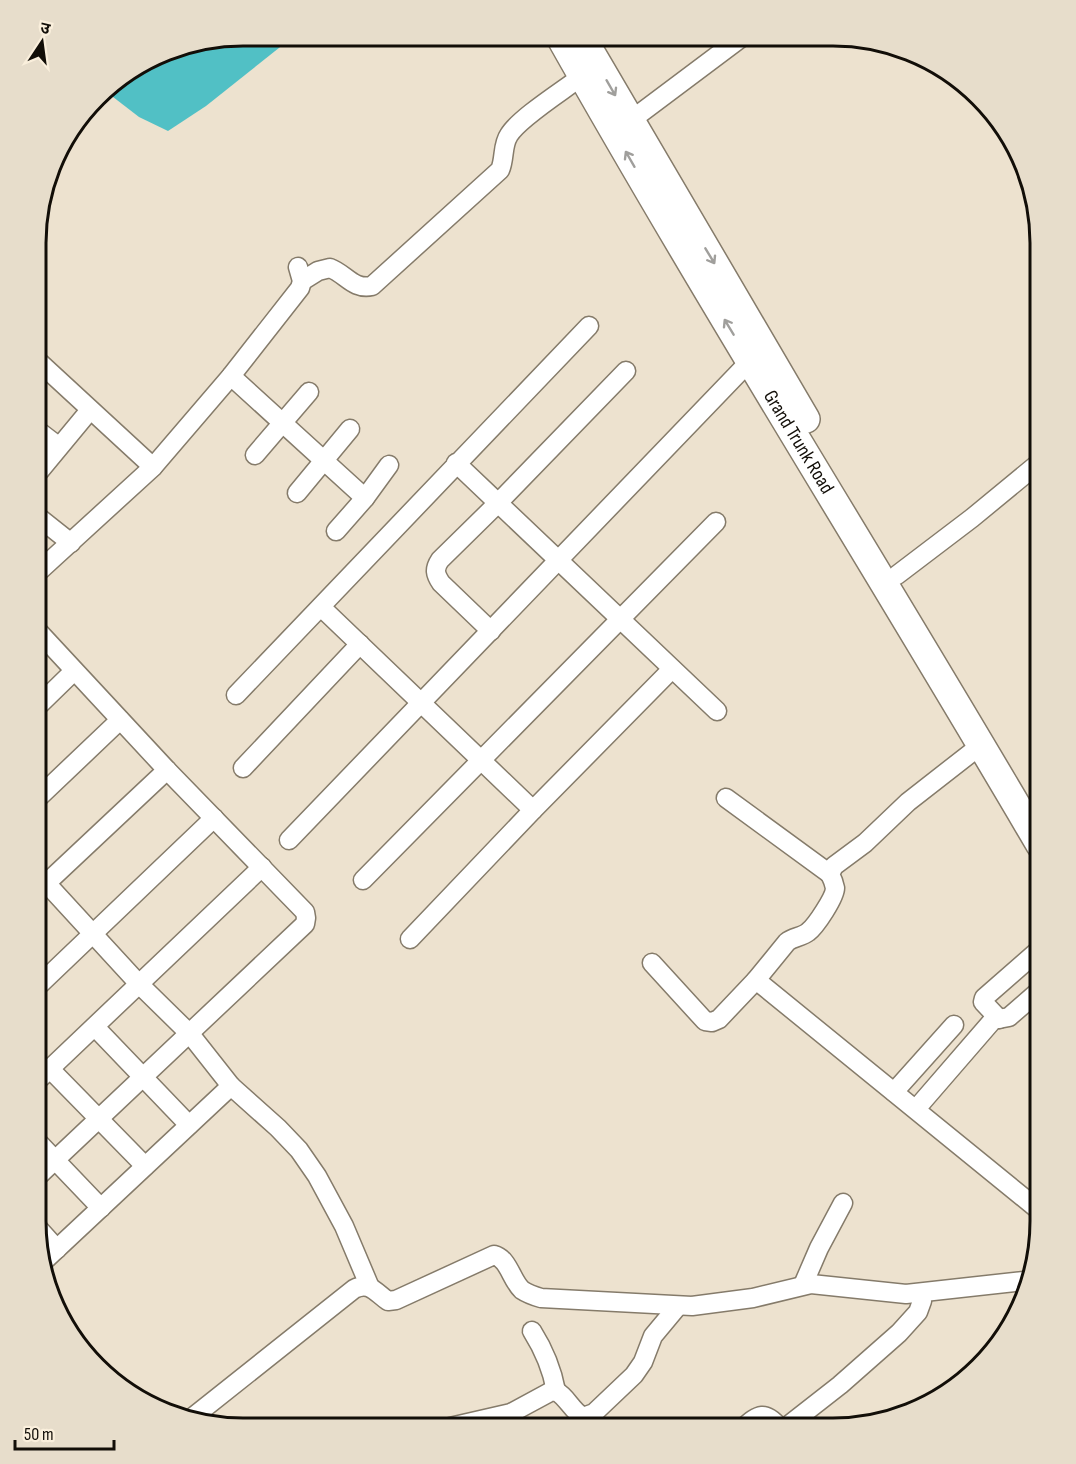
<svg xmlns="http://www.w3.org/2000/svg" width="1076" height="1464" font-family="'Sofia Sans Condensed','Noto Sans Devanagari',sans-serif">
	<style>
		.water { fill: #51c0c5 }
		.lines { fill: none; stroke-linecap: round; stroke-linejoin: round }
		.minor-casing { stroke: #857b6a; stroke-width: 21 }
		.highway-casing { stroke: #857b6a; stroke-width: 30 }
		.minor { stroke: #fff; stroke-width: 18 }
		.highway { stroke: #fff; stroke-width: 27 }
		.oneway { stroke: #a09f9c }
		.labels { text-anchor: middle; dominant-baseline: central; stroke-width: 6; stroke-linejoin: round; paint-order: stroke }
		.street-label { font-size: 20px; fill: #120e08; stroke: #faefdc }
		.rim { fill: none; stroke: #120e08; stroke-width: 3 }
	</style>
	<rect width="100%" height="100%" fill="#ede2cf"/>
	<polygon class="water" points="243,36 294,36 206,106 168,131 139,117 104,90 176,47"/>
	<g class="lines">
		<g class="minor-casing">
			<g id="minor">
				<polyline points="630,121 742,37"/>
				<path d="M302 281 318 271 330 268C346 274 353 290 372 286L500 170C505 159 502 145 509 135 519 118 564 90 582 76"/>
				<polyline points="38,361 153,467"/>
				<polyline points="231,376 365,498"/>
				<polyline points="37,430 58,446"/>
				<polyline points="255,455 309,392"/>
				<polyline points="456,463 717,711"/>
				<polyline points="37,474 90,410"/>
				<polyline points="297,493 350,429"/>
				<polyline points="37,516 71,543"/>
				<polyline points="336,531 365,498 389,465"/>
				<polyline points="37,573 153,467 231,376 300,288 302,281 298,267"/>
				<polyline points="897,575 972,518 1040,462"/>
				<polyline points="321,607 533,810"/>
				<path d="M491 631 441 583C435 574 434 569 440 560L498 503 626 371"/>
				<polyline points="236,695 589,326"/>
				<polyline points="37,707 74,671"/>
				<polyline points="243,768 360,644"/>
				<polyline points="726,798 830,874"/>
				<polyline points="37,799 120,720"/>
				<polyline points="289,840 750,361"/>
				<polyline points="37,873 139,984 190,1034 231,1086 278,1128 299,1150 317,1176 344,1226 369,1285"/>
				<polyline points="363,880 716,522"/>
				<polyline points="37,892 167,770"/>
				<polyline points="410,939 533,810 672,669"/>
				<path d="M652 963 705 1021 712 1022 719 1019 756 980 787 942C793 937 802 937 808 932 816 926 835 897 835 888 834 883 832 878 830 874L834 866 865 843 908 802 981 745"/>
				<polyline points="756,980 1040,1211"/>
				<polyline points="36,988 214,818"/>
				<polyline points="999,1019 983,1002 984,998 1040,949"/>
				<polyline points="95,1027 189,1125"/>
				<polyline points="50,1069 145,1166"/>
				<polyline points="36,1082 262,867"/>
				<polyline points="894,1092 954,1025"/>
				<polyline points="916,1109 993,1020 1009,1017 1040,990"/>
				<polyline points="36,1140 101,1208"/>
				<polyline points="36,1178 305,924 306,918 305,912 167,770 37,630"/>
				<polyline points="38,1228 57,1249"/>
				<polyline points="45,1260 231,1086"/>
				<polyline points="803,1285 819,1248 843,1203"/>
				<path d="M532 1331C544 1350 552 1369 556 1391"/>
				<path d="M193 1417 354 1289C370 1281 376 1293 388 1301L396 1300 494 1255C509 1259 511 1280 522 1290 528 1294 534 1296 541 1298L692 1306 753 1298 811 1284 906 1294 1024 1281"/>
				<path d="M450 1427 511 1413 550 1392 556 1391C567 1397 572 1411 583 1417L594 1413 634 1375 643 1362 653 1336 678 1306"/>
				<path d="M743 1428C759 1414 765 1410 780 1428"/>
				<polyline points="785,1428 840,1385 899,1333 918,1312 922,1301 921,1294"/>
			</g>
		</g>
		<g class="highway-casing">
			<g id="highway">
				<path id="s1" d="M560 37C714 310 882 575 1040 845"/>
				<polyline points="582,37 806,419"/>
			</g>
		</g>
		<use href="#minor" class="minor"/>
		<use href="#highway" class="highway"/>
	</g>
	<defs><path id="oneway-shaft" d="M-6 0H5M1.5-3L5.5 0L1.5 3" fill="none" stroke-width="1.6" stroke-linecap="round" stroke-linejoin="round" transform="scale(1.5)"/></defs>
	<g class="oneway">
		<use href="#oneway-shaft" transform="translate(611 88) rotate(60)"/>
		<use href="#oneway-shaft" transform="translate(630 159) rotate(-120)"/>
		<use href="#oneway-shaft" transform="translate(710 256) rotate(59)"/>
		<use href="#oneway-shaft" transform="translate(729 327) rotate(-121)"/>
	</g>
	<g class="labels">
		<g class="street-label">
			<text stroke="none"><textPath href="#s1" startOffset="470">Grand Trunk Road</textPath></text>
		</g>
	</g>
	<path d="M0 0H1076V1464H0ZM243 46H833A197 197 0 0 1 1030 243V1221A197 197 0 0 1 833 1418H243A197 197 0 0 1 46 1221V243A197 197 0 0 1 243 46Z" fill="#e7ddcb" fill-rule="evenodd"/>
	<path class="rim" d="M243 46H833A197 197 0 0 1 1030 243V1221A197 197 0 0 1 833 1418H243A197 197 0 0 1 46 1221V243A197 197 0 0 1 243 46Z"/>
	<g transform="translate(42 42) rotate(13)" stroke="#faefdc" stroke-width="4.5" paint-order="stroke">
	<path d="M0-4.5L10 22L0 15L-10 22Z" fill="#120e08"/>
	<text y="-9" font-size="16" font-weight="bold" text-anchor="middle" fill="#120e08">उ</text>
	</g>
	<path d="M15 1440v9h99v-9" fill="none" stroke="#120e08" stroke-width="3"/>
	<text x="24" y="1440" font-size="18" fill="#120e08" stroke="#faefdc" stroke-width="4.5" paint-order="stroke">50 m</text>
</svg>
